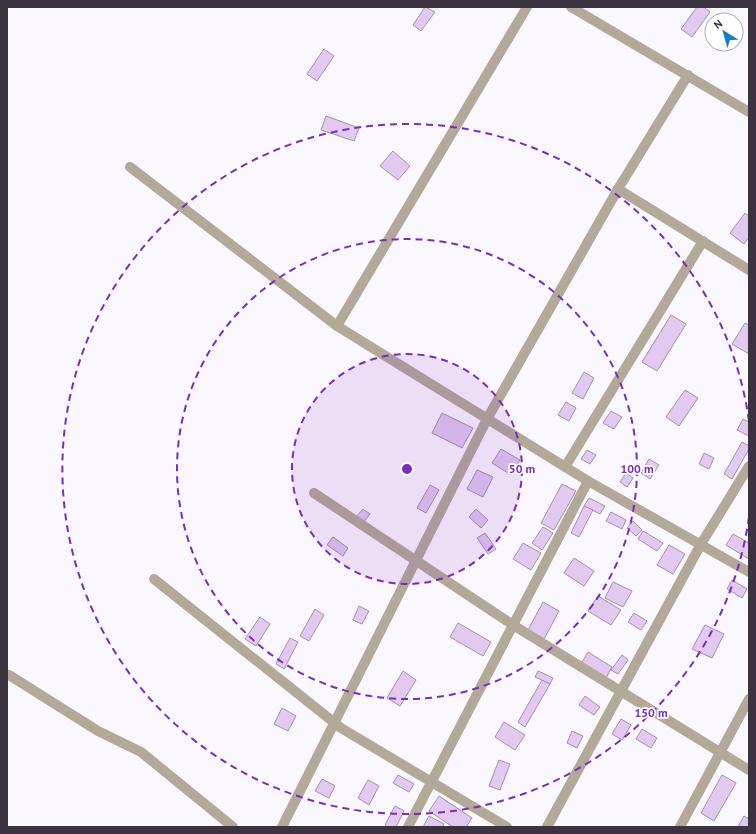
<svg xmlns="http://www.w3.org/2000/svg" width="756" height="834" font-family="'PT Sans',sans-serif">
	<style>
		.building { fill: #e1c9f0; stroke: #a390ae }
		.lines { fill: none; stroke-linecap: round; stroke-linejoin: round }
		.street { stroke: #b3a998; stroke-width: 10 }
		.ring { fill: none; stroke: #7b2cbf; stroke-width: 2; stroke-dasharray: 7 5 }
		.centre { fill: #7b2cbf; stroke: #fff; stroke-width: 2 }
		.ring-label { font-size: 12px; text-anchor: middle; font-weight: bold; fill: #7b2cbf; stroke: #fff; stroke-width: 3.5; stroke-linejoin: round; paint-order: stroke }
	</style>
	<rect width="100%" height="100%" fill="#fbf7fe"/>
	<g class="building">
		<polygon points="425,7 435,12 421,31 413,25"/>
		<polygon points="697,7 704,7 710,12 692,37 681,29"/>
		<polygon points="324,49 334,56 317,81 307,74"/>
		<polygon points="326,116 359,128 354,141 321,130"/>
		<polygon points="393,151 410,166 398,180 380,166"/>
		<polygon points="745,213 749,216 749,237 744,244 730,233"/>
		<polygon points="671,315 686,324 657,371 642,362"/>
		<polygon points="745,323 749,325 749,354 732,344"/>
		<polygon points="584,372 594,378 583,399 572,393"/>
		<polygon points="685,390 698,398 679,426 666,417"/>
		<polygon points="566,402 576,408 569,421 558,415"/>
		<polygon points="611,411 622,417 614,429 603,423"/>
		<polygon points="442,413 473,428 462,448 432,433"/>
		<polygon points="743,419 749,422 749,436 737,430"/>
		<polygon points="742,442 749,446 749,449 732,479 724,474"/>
		<polygon points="501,449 520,460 511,475 492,463"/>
		<polygon points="587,450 596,455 590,464 581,459"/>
		<polygon points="704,453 714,458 709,469 699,464"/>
		<polygon points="649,459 659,465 650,479 641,473"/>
		<polygon points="477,470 493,477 483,497 467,489"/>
		<polygon points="626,473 633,478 627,487 620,482"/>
		<polygon points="562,484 576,491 554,530 541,523"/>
		<polygon points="430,485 439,490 426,513 417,508"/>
		<polygon points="589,498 605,506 600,514 584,506"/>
		<polygon points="584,506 593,510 579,537 571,533"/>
		<polygon points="363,509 370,514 362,524 355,518"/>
		<polygon points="476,509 488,520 481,528 469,517"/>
		<polygon points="611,512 626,520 622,529 606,521"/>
		<polygon points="633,521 642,530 636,536 627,528"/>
		<polygon points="543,527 553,533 542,550 532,543"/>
		<polygon points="643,531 663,543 657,551 638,539"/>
		<polygon points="485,533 496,549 488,554 477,538"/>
		<polygon points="733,534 749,543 749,559 726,545"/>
		<polygon points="333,537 348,548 343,556 327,545"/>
		<polygon points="523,543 541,553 531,570 513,559"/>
		<polygon points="669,545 685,554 673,574 657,565"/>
		<polygon points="574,558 594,571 584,586 564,573"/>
		<polygon points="732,580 747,589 742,598 727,589"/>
		<polygon points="613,582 632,591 623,607 605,598"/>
		<polygon points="598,596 621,610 611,625 588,611"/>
		<polygon points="543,602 559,611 543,641 527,632"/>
		<polygon points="359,606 369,611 362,624 353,620"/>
		<polygon points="315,609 324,615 309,641 300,636"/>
		<polygon points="634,613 647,621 641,630 628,622"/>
		<polygon points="260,617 270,624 256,646 245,639"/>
		<polygon points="458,623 491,642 483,656 450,637"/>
		<polygon points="705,625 724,634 712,658 692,649"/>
		<polygon points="290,638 298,642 284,669 276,664"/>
		<polygon points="588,652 612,667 605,680 581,664"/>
		<polygon points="622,655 628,660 618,674 611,670"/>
		<polygon points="403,671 416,680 400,706 387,698"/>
		<polygon points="538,671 553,678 550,684 535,677"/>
		<polygon points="542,680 550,684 525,727 518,722"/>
		<polygon points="585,696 600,707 594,715 579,705"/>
		<polygon points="282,708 296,716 288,731 274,724"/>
		<polygon points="621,719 631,725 622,740 612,734"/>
		<polygon points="504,722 525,735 515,750 495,737"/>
		<polygon points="642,729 657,738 651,748 636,739"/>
		<polygon points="572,731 583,736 577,748 567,743"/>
		<polygon points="499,760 510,764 500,790 489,786"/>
		<polygon points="398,775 414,784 409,792 393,783"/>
		<polygon points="722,775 736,783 714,821 701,813"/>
		<polygon points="322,779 335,786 329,798 315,791"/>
		<polygon points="368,780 379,786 369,805 358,798"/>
		<polygon points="439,796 472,818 466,827 453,827 429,811"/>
		<polygon points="395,806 404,811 396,827 388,827 385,825"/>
		<polygon points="429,816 444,824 442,827 423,827"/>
		<polygon points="744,816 749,819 749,827 738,827"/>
	</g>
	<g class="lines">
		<g class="street">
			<polyline points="571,7 749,112"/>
			<polyline points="130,167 337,326 588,481 749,572"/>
			<polyline points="618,189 749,270"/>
			<polyline points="337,326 527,7"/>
			<polyline points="565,467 703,241"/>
			<polyline points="314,493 513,625 749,770"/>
			<polyline points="154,579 341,728 507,827"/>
			<polyline points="9,675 98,731 141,752 233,827"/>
			<polyline points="282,827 487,419 618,189 688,75"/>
			<polyline points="408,827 588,481"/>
			<polyline points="547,827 701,544 749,466"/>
			<polyline points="680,827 749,699"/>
		</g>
	</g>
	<circle cx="407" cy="469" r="115" fill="#7b2cbf" fill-opacity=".12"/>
	<g class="ring">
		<circle cx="407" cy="469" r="115"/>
		<circle cx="407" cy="469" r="230"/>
		<path d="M749 517A345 345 0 1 1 749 421"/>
	</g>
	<circle cx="407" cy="469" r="6" class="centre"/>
	<g class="ring-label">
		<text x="522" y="473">50 m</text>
		<text x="637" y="473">100 m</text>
		<text x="651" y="717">150 m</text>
	</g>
	<rect width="756" height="834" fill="none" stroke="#3b333f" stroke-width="16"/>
	<g transform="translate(724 32) rotate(323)"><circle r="19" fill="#ffffff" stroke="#b1adb2"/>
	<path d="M0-3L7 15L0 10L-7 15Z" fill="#117fc9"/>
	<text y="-6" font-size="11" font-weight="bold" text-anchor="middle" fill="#3b333f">N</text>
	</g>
</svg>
